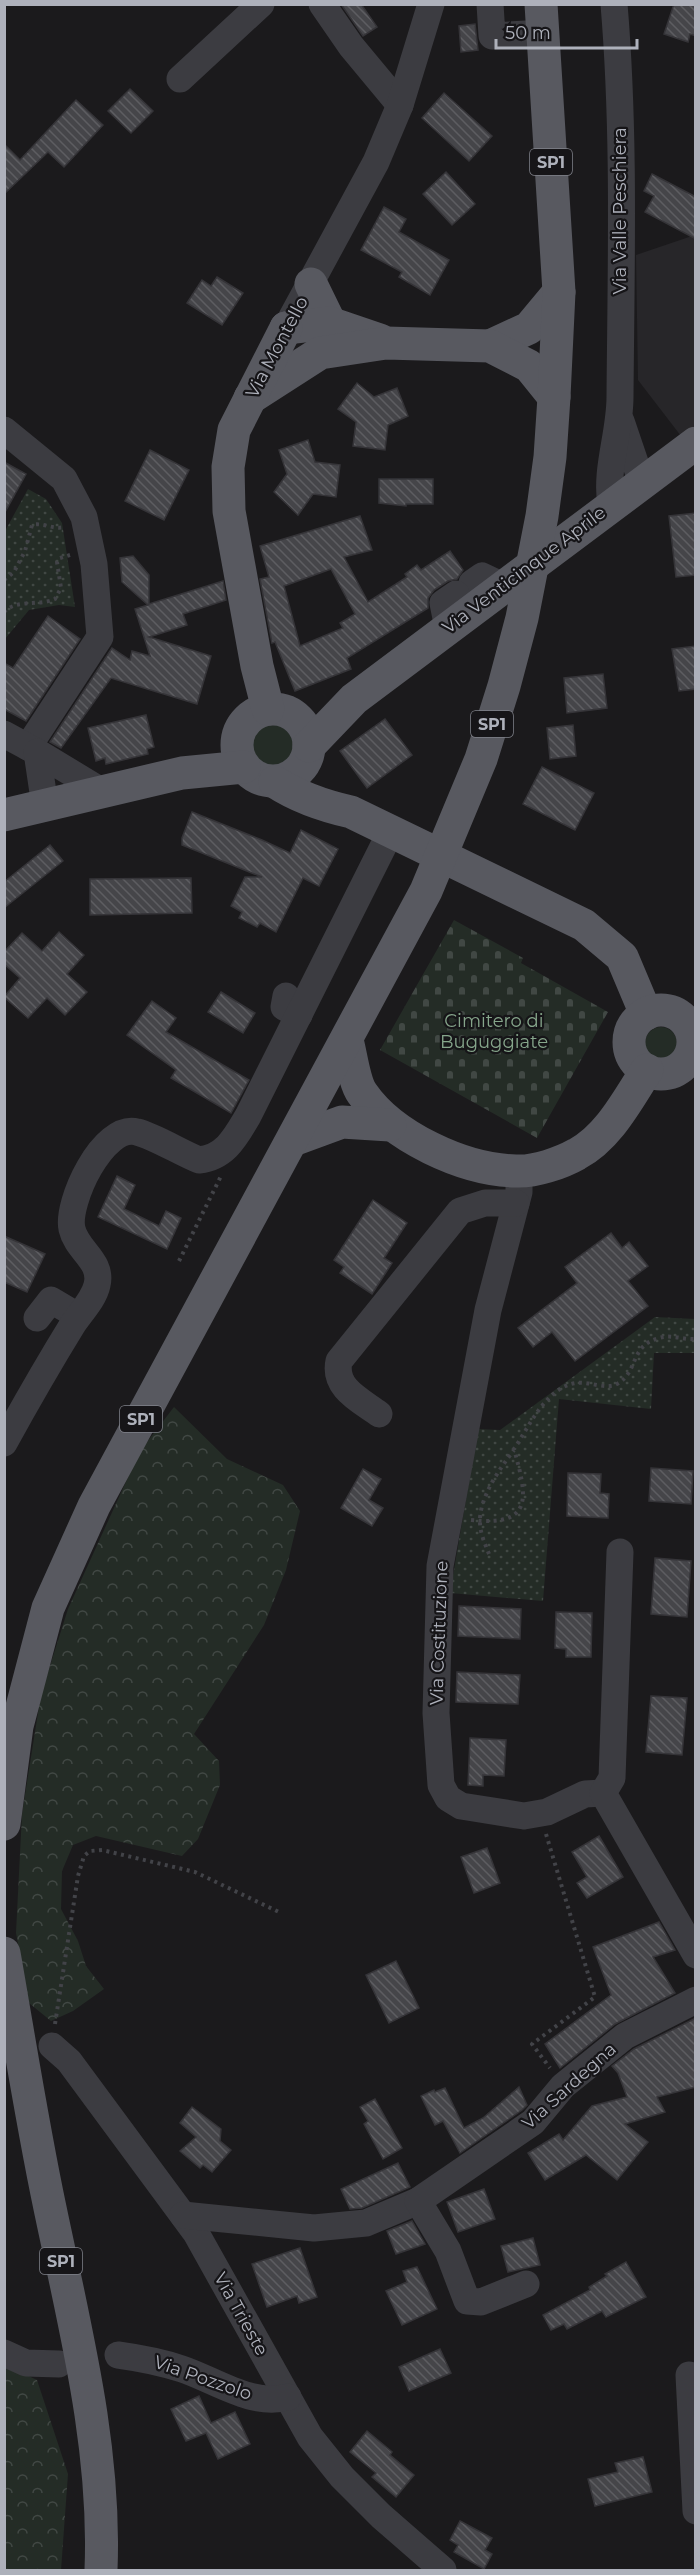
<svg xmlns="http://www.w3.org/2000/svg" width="700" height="2575" font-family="Montserrat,sans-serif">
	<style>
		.built { fill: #272629 }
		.grass { fill: #242c26 }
		.forest { fill: url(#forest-crowns) }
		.cemetery { fill: url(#cemetery-stones) }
		.park { fill: url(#park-dots) }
		.building { fill: url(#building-back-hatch); stroke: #353438; stroke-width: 1.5; fill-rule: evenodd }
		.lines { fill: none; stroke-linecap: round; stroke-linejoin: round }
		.path { stroke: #424348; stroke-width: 4; stroke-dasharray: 3 4.5; stroke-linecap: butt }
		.minor { stroke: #3c3c41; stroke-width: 27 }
		.major { stroke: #585960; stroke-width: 33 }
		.labels { text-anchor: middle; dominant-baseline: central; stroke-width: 4.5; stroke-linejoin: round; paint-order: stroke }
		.shield { fill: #161518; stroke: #80828a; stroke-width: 1.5 }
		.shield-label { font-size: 16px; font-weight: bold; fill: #aeb1bb }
		.street-label { font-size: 18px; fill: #aeb1bb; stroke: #161518 }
		.park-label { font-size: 18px; fill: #86a58b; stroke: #161518 }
	</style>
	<defs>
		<pattern id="forest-crowns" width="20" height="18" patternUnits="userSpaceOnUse" patternTransform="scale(1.5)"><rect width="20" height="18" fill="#242c26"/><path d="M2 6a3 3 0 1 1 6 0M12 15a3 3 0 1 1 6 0" fill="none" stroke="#414844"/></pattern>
		<pattern id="cemetery-stones" width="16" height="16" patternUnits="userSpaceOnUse" patternTransform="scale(1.5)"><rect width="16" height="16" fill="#242c26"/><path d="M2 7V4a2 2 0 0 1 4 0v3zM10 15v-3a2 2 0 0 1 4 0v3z" fill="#414844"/></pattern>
		<pattern id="park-dots" width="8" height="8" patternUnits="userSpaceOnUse" patternTransform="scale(1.5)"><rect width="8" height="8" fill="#242c26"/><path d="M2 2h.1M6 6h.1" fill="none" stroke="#414844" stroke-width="1.8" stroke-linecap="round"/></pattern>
		<pattern id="building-back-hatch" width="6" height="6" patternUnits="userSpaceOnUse" patternTransform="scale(1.5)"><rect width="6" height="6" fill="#454549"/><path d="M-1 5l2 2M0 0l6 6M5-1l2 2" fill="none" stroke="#5d5d61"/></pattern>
	</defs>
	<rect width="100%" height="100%" fill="#1b1a1c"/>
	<polygon class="built" points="695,232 695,425 681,436 638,380 636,255 689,237"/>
	<g class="grass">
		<circle cx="272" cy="745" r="23"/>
		<circle cx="661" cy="1043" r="16"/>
	</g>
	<g class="forest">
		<polygon points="174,1407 227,1459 283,1485 300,1511 286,1570 264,1625 194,1734 219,1761 220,1785 198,1839 182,1856 96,1836 73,1845 62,1871 61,1909 78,1941 86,1966 104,1989 73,2011 51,2021 29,2003 16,1933 22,1814 41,1694 68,1609 140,1451"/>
		<polygon points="5,2365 37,2380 68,2474 61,2570 5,2570"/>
	</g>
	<polygon class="cemetery" points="454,920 523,958 521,963 608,1012 537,1138 380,1050"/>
	<g class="park">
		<polygon points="28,489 46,499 62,523 75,607 59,605 29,610 5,639 5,531"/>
		<polygon points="655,1317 695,1319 695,1353 654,1353 651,1409 559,1399 543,1601 450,1593 478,1429 500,1430"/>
	</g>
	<g class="building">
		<polygon points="341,4 361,4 377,27 363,36"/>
		<polygon points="674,4 696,4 696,36 690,34 688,42 664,34"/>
		<polygon points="475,24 478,50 461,52 459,26"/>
		<polygon points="130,89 153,111 131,133 108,111"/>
		<polygon points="444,93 492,136 469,161 422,118"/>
		<polygon points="76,100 103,125 64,167 48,152 4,194 4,144 20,160"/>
		<polygon points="446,172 475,204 452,225 423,194"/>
		<polygon points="652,174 696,197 696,239 645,212 654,196 644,191"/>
		<polygon points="384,207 406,219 399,232 449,260 430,295 399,277 402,272 361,250"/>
		<polygon points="217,277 243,293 222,325 187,303 202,280 211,286"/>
		<polygon points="357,383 374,397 397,388 408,416 388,425 385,450 353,446 356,422 338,409"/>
		<polygon points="308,440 315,462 340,465 336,497 313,494 298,515 274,492 287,474 279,450"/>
		<polygon points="150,450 189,470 164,520 125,501"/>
		<polygon points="4,462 26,474 4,514"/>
		<polygon points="379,479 433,479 433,504 406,504 406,506 379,503"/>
		<polygon points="696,513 696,575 676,577 669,516"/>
		<path d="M360 516 372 550 344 557 368 602 407 577 405 574 417 565 421 570 450 551 463 570 457 579 448 581 434 590 428 598V608L347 658 351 669 295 691 275 642 272 643 260 579 269 577 260 546ZM331 569 355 614 340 623 343 628 300 646 284 586Z"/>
		<polygon points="133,556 149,575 149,604 223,581 226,600 183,614 187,625 149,637 211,656 197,704 111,678 61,748 50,742 112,648 130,660 132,651 150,656 135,609 148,605 122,582 120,558"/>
		<polygon points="48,616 80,639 26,721 4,709 4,663 13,668"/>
		<polygon points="696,646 696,689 679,691 672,649"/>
		<polygon points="603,674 607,708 567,713 564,678"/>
		<polygon points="146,715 154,747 147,749 148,754 106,764 105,758 96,761 88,728"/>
		<polygon points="385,719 412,755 367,788 340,751"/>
		<polygon points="573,725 576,756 550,759 547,728"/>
		<polygon points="542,767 594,793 575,830 523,804"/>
		<polygon points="192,812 262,840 290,853 301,830 338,849 319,886 303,878 276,932 260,923 257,927 239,918 242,912 231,906 245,877 262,877 182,845 182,838"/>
		<polygon points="50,845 63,861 4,908 4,882"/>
		<polygon points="191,878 192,913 90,915 90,879"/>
		<polygon points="59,932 84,955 67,974 87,992 65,1015 47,998 28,1018 4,997 20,978 4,964 4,952 22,933 42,951"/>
		<polygon points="221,992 255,1013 243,1033 208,1012"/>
		<polygon points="152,1001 176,1018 166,1032 249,1080 231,1113 171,1078 176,1070 127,1035"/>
		<polygon points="117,1176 135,1185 124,1209 159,1226 166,1211 181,1218 167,1249 98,1217"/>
		<polygon points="373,1200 407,1223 384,1258 392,1263 372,1294 340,1273 344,1267 334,1260"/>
		<polygon points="611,1233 622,1248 629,1242 648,1266 628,1281 648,1306 575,1361 552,1332 533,1347 518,1328 577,1283 565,1267"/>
		<polygon points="4,1236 45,1254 27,1292 4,1282"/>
		<polygon points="651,1468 693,1471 691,1504 649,1501"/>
		<polygon points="363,1469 381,1479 369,1500 383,1508 372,1526 341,1508"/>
		<polygon points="568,1473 601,1474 600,1493 609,1494 608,1518 567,1516"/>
		<polygon points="655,1558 691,1561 687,1617 651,1614"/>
		<polygon points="459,1606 521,1609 520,1639 458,1636"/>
		<polygon points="556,1612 592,1613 591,1657 566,1657 566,1649 555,1648"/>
		<polygon points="457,1672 520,1675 518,1704 456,1702"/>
		<polygon points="651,1696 687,1698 682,1755 646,1752"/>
		<polygon points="470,1738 506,1740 504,1776 483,1775 483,1786 468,1785"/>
		<polygon points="599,1836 623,1877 587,1898 577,1883 587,1877 572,1852"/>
		<polygon points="487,1848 500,1883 474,1893 461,1857"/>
		<polygon points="659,1922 675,1950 653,1957 675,1993 615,2024 560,2068 545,2044 611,1995 593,1947"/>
		<polygon points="396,1961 419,2008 389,2023 366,1975"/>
		<polygon points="696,2018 696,2087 657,2097 665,2112 625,2124 648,2142 617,2180 586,2155 545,2180 528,2153 559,2134 563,2140 592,2106 627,2097 618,2073 612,2066 634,2049"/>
		<polygon points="519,2087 527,2105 522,2110 460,2153 443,2121 435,2125 421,2096 434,2090 435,2092 445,2088 464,2128 483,2118"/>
		<polygon points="375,2099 402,2148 383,2159 364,2124 368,2121 360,2107"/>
		<polygon points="192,2107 221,2129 220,2141 231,2150 212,2172 203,2165 200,2168 180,2151 196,2137 180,2123"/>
		<polygon points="398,2163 410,2187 362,2208 350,2209 341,2189"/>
		<polygon points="484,2189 495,2219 458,2232 447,2202"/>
		<polygon points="412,2221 425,2244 396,2254 387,2231"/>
		<polygon points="533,2238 540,2265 508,2272 501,2246"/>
		<polygon points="300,2248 317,2297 299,2303 297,2296 267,2307 252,2264"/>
		<polygon points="626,2262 646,2297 606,2317 602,2311 567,2329 564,2324 551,2330 543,2315 590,2290 589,2287 607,2276 605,2274"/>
		<polygon points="417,2267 437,2309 402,2325 386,2291 407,2282 403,2271"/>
		<polygon points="440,2349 451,2373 409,2391 399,2367"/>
		<polygon points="199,2396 211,2423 235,2412 250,2444 218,2459 206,2433 186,2441 171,2409"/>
		<polygon points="367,2431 392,2452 390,2455 414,2475 396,2497 372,2477 376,2473 350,2452"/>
		<polygon points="643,2457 652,2492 595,2506 588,2479 618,2472 615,2463"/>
		<polygon points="460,2521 492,2538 485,2550 492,2554 484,2569 454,2552 458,2545 450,2540"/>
	</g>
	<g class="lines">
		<g class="path">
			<path d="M4 580 14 572 25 551 32 525C43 522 53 530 65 527"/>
			<path d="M4 612C16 599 40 606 55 599L61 588 57 562 60 558 70 555"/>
			<polyline points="179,1261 221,1176"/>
			<path d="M471 1520C535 1527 527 1496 514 1449 529 1427 546 1387 576 1383 589 1381 606 1390 617 1384 639 1372 629 1346 659 1338 671 1334 683 1340 696 1339"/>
			<path d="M489 1554C485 1544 480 1533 480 1522 479 1498 500 1468 514 1450"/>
			<polyline points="546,1834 595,1997 532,2044 550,2068"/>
			<polyline points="55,2024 78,1876 84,1856 90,1851 102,1850 195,1872 281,1913"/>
		</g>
		<g class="minor">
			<polyline points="322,4 351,46 400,105"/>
			<polyline points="490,4 492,36 543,33"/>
			<polyline points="180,79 261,4"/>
			<polyline points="286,328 376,162 400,105 431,4"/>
			<polyline points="621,421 642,483"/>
			<polyline points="4,430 64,479 84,517 94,564 100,637 28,747"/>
			<path d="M611 505C605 469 620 434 620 397 621 267 625 135 614 4"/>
			<polyline points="472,583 482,576 503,586"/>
			<polyline points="448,628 443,603 456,594"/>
			<polyline points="4,734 37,752"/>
			<polyline points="45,806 37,752 103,792"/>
			<polyline points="286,996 284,1007 299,1015"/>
			<polyline points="691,1055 696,1057"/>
			<polyline points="519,1172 519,1192 488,1310 440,1566 436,1713 441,1785 448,1798 461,1806 524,1816 547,1812 585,1794 603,1793"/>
			<polyline points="37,1318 51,1300 78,1316"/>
			<path d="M379 1414C360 1400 333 1388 339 1361L460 1211 485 1203H516"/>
			<path d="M4 1443C26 1403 49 1363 73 1324 81 1312 94 1299 97 1285 103 1261 77 1251 72 1229 66 1203 103 1123 137 1132 154 1136 181 1153 199 1160 226 1157 236 1136 248 1116L391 831"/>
			<polyline points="620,1552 612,1778 603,1793 696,1955"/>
			<polyline points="52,2046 69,2061 196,2233 310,2437 342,2477 381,2516 443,2570"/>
			<polyline points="183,2215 314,2228 366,2223 418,2201"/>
			<polyline points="526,2284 481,2302 467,2301 448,2251 418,2201 533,2122 563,2086 625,2036 696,2000"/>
			<polyline points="4,2353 26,2363 59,2364"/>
			<path d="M118 2355C140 2358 161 2362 182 2369 215 2380 252 2407 288 2397"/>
			<polyline points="689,2375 696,2511"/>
		</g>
		<g class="major">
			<polyline points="311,284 330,323"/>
			<polyline points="286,328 330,323 380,340"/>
			<polyline points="490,346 529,328 559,292"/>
			<polyline points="250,398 320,353 386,343 490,346 529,366 554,397"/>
			<circle cx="273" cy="745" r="36"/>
			<polyline points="268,709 257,666 229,511 228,467 234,430 286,328"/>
			<polyline points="309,746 354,699 696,443"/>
			<path d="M275 782C298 797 324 806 351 812L584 925 622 957 646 1014"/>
			<polyline points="4,815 182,773 244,767"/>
			<circle cx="661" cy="1042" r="32"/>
			<path d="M347 1040C351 1054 354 1082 362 1093 392 1137 464 1170 516 1171 535 1172 561 1163 577 1154 609 1137 628 1099 647 1070"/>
			<polyline points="293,1140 342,1122 390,1125"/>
			<polyline points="4,1824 17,1726 48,1608 94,1506 426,891 481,759 504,686 522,618 542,516 550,457 554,397 559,292 541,4"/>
			<path d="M4 1953C19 2038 32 2123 50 2208 75 2328 106 2447 101 2570"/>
		</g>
	</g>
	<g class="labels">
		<g class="shield">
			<rect x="530" y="149" width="42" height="26" rx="4.5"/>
			<rect x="471" y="711" width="42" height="26" rx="4.5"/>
			<rect x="120" y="1406" width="42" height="26" rx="4.5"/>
			<rect x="40" y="2248" width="42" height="26" rx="4.5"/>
		</g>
		<g class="shield-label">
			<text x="551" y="162">SP1</text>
			<text x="492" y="724">SP1</text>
			<text x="141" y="1419">SP1</text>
			<text x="61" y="2261">SP1</text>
		</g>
		<g class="street-label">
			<text transform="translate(620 211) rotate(-90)">Via Valle Peschiera</text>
			<text transform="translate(277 347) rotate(-62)">Via Montello</text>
			<text transform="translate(524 570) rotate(-37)">Via Venticinque Aprile</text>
			<text transform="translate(439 1633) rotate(-88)">Via Costituzione</text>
			<text transform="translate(569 2086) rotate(-42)">Via Sardegna</text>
			<text transform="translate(241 2314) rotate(61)">Via Trieste</text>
			<text transform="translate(203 2378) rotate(19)">Via Pozzolo</text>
		</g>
		<g class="park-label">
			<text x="494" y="1021">Cimitero di<tspan x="494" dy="21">Buguggiate</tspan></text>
		</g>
	</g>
	<rect width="700" height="2575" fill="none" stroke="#aeb1bb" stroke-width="12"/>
	<path d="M496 39v9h141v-9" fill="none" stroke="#aeb1bb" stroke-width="3"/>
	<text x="505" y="39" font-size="18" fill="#aeb1bb" stroke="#161518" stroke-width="4.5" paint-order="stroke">50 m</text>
</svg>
